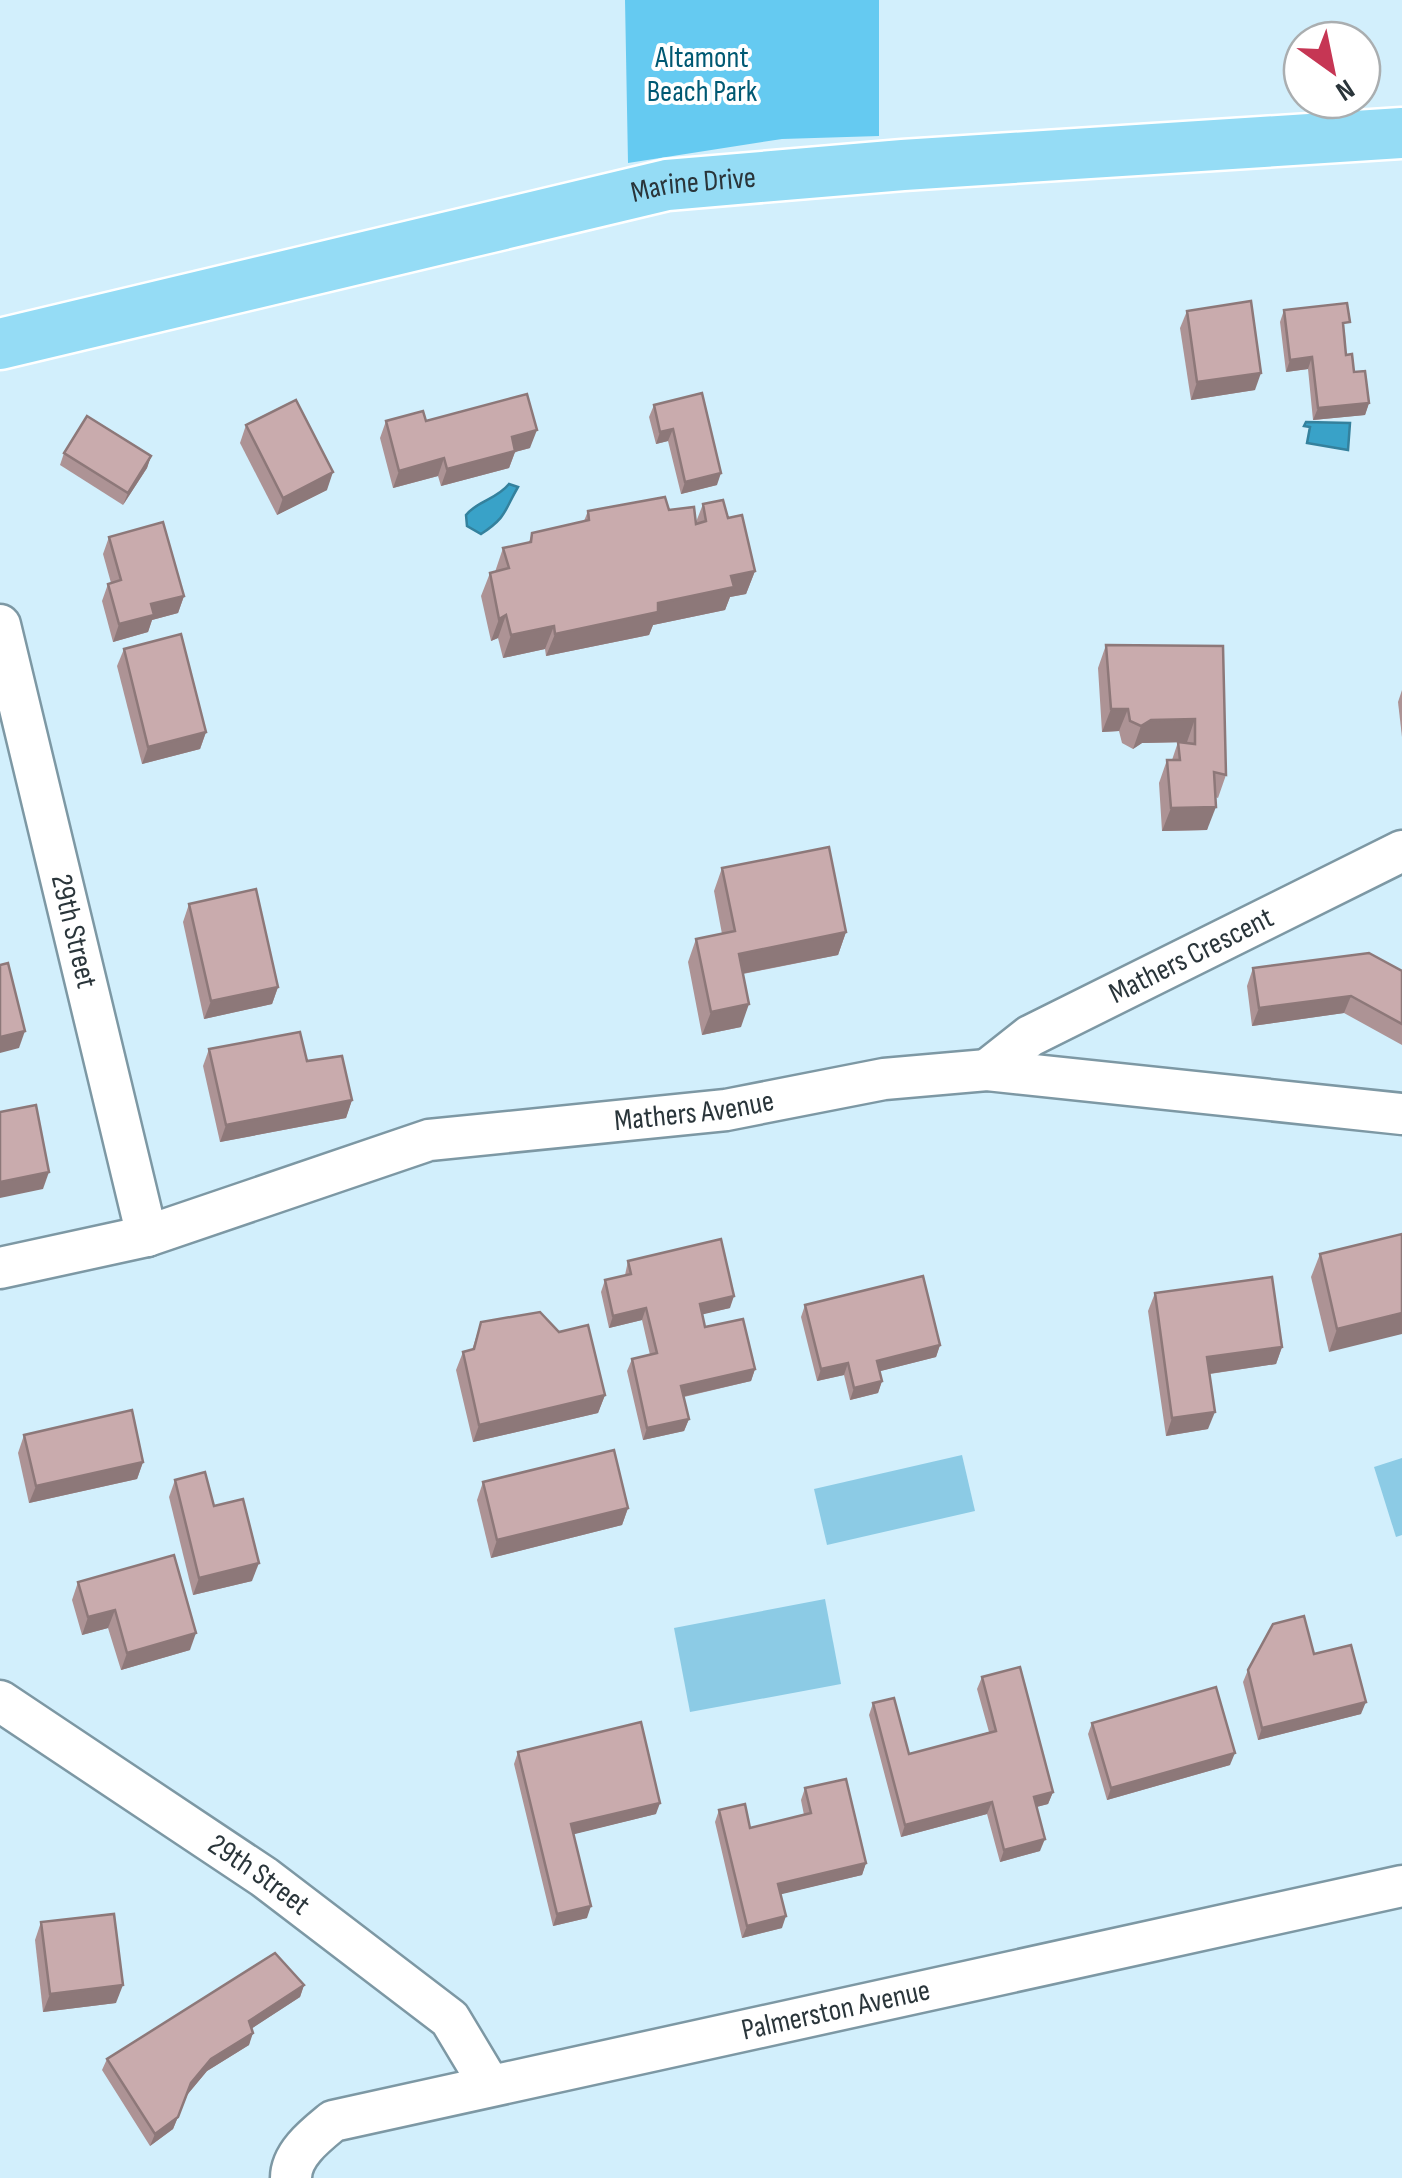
<svg xmlns="http://www.w3.org/2000/svg" width="1402" height="2178" font-family="'Sofia Sans Condensed',sans-serif">
	<style>
		.green { fill: #8ccbe5 }
		.forest { fill: #65caf1 }
		.water { fill: #39a2c8; stroke: #34819d; stroke-width: 2.5 }
		.lines { fill: none; stroke-linecap: round; stroke-linejoin: round }
		.minor-casing { stroke: #7d98a4; stroke-width: 45 }
		.major-casing { stroke: #fff; stroke-width: 55 }
		.minor { stroke: #fff; stroke-width: 40 }
		.major { stroke: #95dcf5; stroke-width: 50 }
		.wall { fill: #ad9395 }
		.shaded-wall { fill: #8d7879 }
		.building { fill: #c9abad; stroke: #8d7879; stroke-width: 2.5 }
		.labels { text-anchor: middle; dominant-baseline: central; stroke-width: 8; stroke-linejoin: round; paint-order: stroke }
		.park-label { font-size: 30px; fill: #005973; stroke: #fff }
		.street-label { font-size: 30px; fill: #2a353a; stroke: #fff }
	</style>
	<rect width="100%" height="100%" fill="#d2effc"/>
	<g class="green">
		<polygon points="962,1455 975,1511 827,1545 814,1489"/>
		<polygon points="1402,1458 1402,1535 1396,1537 1374,1467"/>
		<polygon points="825,1599 841,1684 690,1712 674,1628"/>
	</g>
	<polygon class="forest" points="625,0 879,0 879,136 782,139 628,163"/>
	<g class="water">
		<polygon points="1306,422 1350,423 1348,450 1307,443 1310,427 1304,426"/>
		<path d="M509 484 518 487C504 511 507 517 481 534L467 526 466 515C478 500 496 500 509 484Z"/>
	</g>
	<g class="lines">
		<g class="minor-casing">
			<g id="minor">
				<path id="s1" d="M0 625 147 1236"/>
				<path id="s2" d="M987 1070 1030 1036 1402 851"/>
				<path id="s3" d="M0 1268 147 1236 429 1140 726 1110 884 1079 987 1070 1402 1114"/>
				<path id="s4" d="M0 1701 264 1877 450 2019 489 2084"/>
				<path id="s5" d="M291 2178C291 2154 316 2135 333 2121L1402 1886"/>
			</g>
		</g>
		<g class="major-casing">
			<g id="major">
				<path id="s6" d="M0 344 667 185 903 165 1402 133"/>
			</g>
		</g>
		<use href="#minor" class="minor"/>
		<use href="#major" class="major"/>
	</g>
	<g class="wall">
		<polygon points="1284,310 1345,334 1346,355 1369,403 1365,415 1313,420 1308,369 1286,372 1280,322"/>
		<polygon points="1187,311 1255,390 1191,400 1180,328"/>
		<polygon points="654,405 717,485 681,494 668,441 656,444 649,417"/>
		<polygon points="386,421 426,421 530,448 515,452 509,468 441,486 438,476 393,488 380,438"/>
		<polygon points="246,425 327,490 277,515 240,443"/>
		<polygon points="64,453 151,456 147,468 123,505 60,465"/>
		<polygon points="703,504 728,518 755,571 746,594 730,597 725,610 653,625 649,635 546,656 545,649 503,658 498,638 491,641 481,596 490,573 495,572 503,548 529,542 532,533 584,521 588,511 669,510 696,522"/>
		<polygon points="109,537 184,596 178,613 152,620 148,632 113,642 102,601 108,584 111,583 103,554"/>
		<polygon points="1106,645 1223,646 1226,775 1218,798 1215,797 1207,830 1162,831 1159,783 1167,760 1172,760 1178,742 1187,742 1142,743 1133,749 1122,743 1119,731 1102,732 1098,668"/>
		<polygon points="124,649 206,732 200,749 142,764 117,666"/>
		<polygon points="1402,690 1402,737 1398,702"/>
		<polygon points="722,868 846,932 838,955 743,974 741,1027 702,1035 688,962 696,939 722,934 714,891"/>
		<polygon points="189,904 278,987 272,1004 204,1019 183,922"/>
		<polygon points="1253,968 1402,971 1402,1045 1344,1013 1252,1026 1247,986"/>
		<polygon points="209,1049 307,1061 352,1100 346,1118 220,1142 203,1066"/>
		<polygon points="1402,1234 1329,1352 1311,1277 1320,1254"/>
		<polygon points="628,1261 730,1308 702,1314 705,1327 755,1369 751,1381 684,1397 689,1419 684,1431 643,1440 627,1371 632,1359 650,1355 642,1320 609,1328 601,1292 605,1280 625,1275"/>
		<polygon points="1155,1293 1282,1347 1276,1364 1210,1374 1208,1429 1166,1436 1148,1311"/>
		<polygon points="805,1305 940,1345 936,1357 880,1371 882,1381 878,1393 850,1400 844,1375 817,1381 801,1317"/>
		<polygon points="481,1322 605,1395 598,1413 473,1442 456,1370 463,1352 472,1350"/>
		<polygon points="24,1435 143,1462 137,1479 29,1503 18,1453"/>
		<polygon points="175,1480 214,1506 252,1581 193,1595 169,1497"/>
		<polygon points="483,1482 628,1508 622,1525 491,1558 477,1500"/>
		<polygon points="78,1582 190,1650 121,1670 108,1628 82,1635 72,1600"/>
		<polygon points="1314,1654 1361,1714 1258,1740 1243,1682 1248,1670"/>
		<polygon points="982,1677 1053,1792 1048,1804 1036,1807 1040,1851 1000,1862 987,1814 901,1837 869,1715 873,1703 909,1754 989,1732 977,1689"/>
		<polygon points="1092,1723 1230,1765 1107,1800 1088,1734"/>
		<polygon points="518,1752 656,1814 573,1834 587,1918 553,1926 514,1764"/>
		<polygon points="805,1788 866,1863 862,1875 780,1894 782,1928 742,1938 715,1822 719,1810 750,1828 804,1815 801,1800"/>
		<polygon points="41,1922 116,2003 43,2012 35,1940"/>
		<polygon points="304,1985 300,1997 252,2028 249,2045 207,2071 187,2095 173,2129 150,2146 102,2070 107,2059"/>
	</g>
	<g class="shaded-wall">
		<polygon points="1312,357 1308,369 1286,372 1290,360"/>
		<polygon points="1261,373 1255,390 1191,400 1197,382"/>
		<polygon points="1369,403 1365,415 1313,420 1318,408"/>
		<polygon points="673,429 668,441 656,444 660,432"/>
		<polygon points="537,430 530,448 515,452 509,468 441,486 447,469 512,437"/>
		<polygon points="151,456 147,468 123,505 128,493"/>
		<polygon points="444,458 438,476 393,488 399,471"/>
		<polygon points="333,472 327,490 277,515 283,498"/>
		<polygon points="721,473 717,485 681,494 685,482"/>
		<polygon points="755,571 746,594 730,597 725,610 653,625 649,635 546,656 555,634 658,603 731,576"/>
		<polygon points="184,596 178,613 152,620 148,632 113,642 119,624 151,604"/>
		<polygon points="506,615 498,638 491,641 499,619"/>
		<polygon points="554,626 545,649 503,658 511,635"/>
		<polygon points="1111,709 1128,709 1119,731 1102,732"/>
		<polygon points="1195,719 1187,742 1142,743 1133,749 1141,726 1151,720"/>
		<polygon points="206,732 200,749 142,764 148,747"/>
		<polygon points="1216,807 1207,830 1162,831 1171,808"/>
		<polygon points="846,932 838,955 730,976 739,954"/>
		<polygon points="278,987 272,1004 204,1019 211,1001"/>
		<polygon points="1351,996 1344,1013 1252,1026 1259,1008"/>
		<polygon points="749,1004 741,1027 702,1035 711,1012"/>
		<polygon points="25,1031 19,1048 0,1053 0,1037"/>
		<polygon points="352,1100 346,1118 220,1142 226,1125"/>
		<polygon points="49,1172 43,1189 0,1198 0,1182"/>
		<polygon points="734,1296 730,1308 696,1316 700,1304"/>
		<polygon points="646,1308 642,1320 609,1328 613,1316"/>
		<polygon points="1402,1313 1402,1334 1329,1352 1337,1329"/>
		<polygon points="940,1345 936,1357 873,1373 877,1361"/>
		<polygon points="1282,1347 1276,1364 1201,1375 1207,1357"/>
		<polygon points="848,1363 844,1375 817,1381 821,1369"/>
		<polygon points="755,1369 751,1381 677,1398 681,1386"/>
		<polygon points="882,1381 878,1393 850,1400 854,1388"/>
		<polygon points="605,1395 598,1413 473,1442 479,1425"/>
		<polygon points="1215,1412 1208,1429 1166,1436 1172,1418"/>
		<polygon points="689,1419 684,1431 643,1440 647,1428"/>
		<polygon points="143,1462 137,1479 29,1503 36,1486"/>
		<polygon points="628,1508 622,1525 491,1558 497,1540"/>
		<polygon points="259,1563 252,1581 193,1595 199,1578"/>
		<polygon points="115,1610 108,1628 82,1635 88,1617"/>
		<polygon points="196,1633 190,1650 121,1670 127,1653"/>
		<polygon points="1366,1702 1361,1714 1258,1740 1262,1728"/>
		<polygon points="1235,1753 1230,1765 1107,1800 1111,1788"/>
		<polygon points="1053,1792 1048,1804 1029,1809 1034,1797"/>
		<polygon points="992,1802 987,1814 901,1837 905,1825"/>
		<polygon points="660,1803 656,1814 567,1836 571,1824"/>
		<polygon points="1045,1839 1040,1851 1000,1862 1004,1850"/>
		<polygon points="866,1863 862,1875 774,1896 778,1884"/>
		<polygon points="591,1906 587,1918 553,1926 557,1914"/>
		<polygon points="786,1916 782,1928 742,1938 747,1926"/>
		<polygon points="123,1985 116,2003 43,2012 50,1994"/>
		<polygon points="304,1985 300,1997 245,2033 249,2021"/>
		<polygon points="253,2033 249,2045 207,2071 187,2095 173,2129 150,2146 155,2134 191,2083 211,2059"/>
	</g>
	<g class="building">
		<polygon points="1251,301 1261,373 1197,382 1187,311"/>
		<polygon points="1347,303 1350,322 1343,323 1346,355 1352,354 1354,372 1365,371 1369,403 1318,408 1312,357 1290,360 1284,310"/>
		<polygon points="702,393 721,473 685,482 673,429 660,432 654,405"/>
		<polygon points="527,394 537,430 512,437 515,451 447,469 444,458 399,471 386,421 423,411 426,421"/>
		<polygon points="296,400 333,472 283,498 246,425"/>
		<polygon points="87,416 151,456 128,493 64,453"/>
		<polygon points="665,497 669,510 694,507 696,524 706,521 703,504 723,500 728,518 742,515 755,571 731,576 734,587 658,603 658,612 555,634 554,626 511,635 506,615 499,619 490,573 509,568 503,548 531,542 532,533 589,520 588,511"/>
		<polygon points="163,522 184,596 151,604 154,615 119,624 108,584 121,580 109,537"/>
		<polygon points="181,634 206,732 148,747 124,649"/>
		<polygon points="1106,645 1223,646 1226,775 1214,772 1216,807 1171,808 1167,760 1180,760 1178,742 1195,744 1195,719 1151,720 1141,726 1130,721 1128,709 1111,709"/>
		<polygon points="829,847 846,932 739,954 749,1004 711,1012 696,939 735,931 722,868"/>
		<polygon points="256,889 278,987 211,1001 189,904"/>
		<polygon points="1369,953 1402,971 1402,1024 1351,996 1259,1008 1253,968"/>
		<polygon points="8,963 25,1031 0,1037 0,965"/>
		<polygon points="300,1032 307,1061 342,1056 352,1100 226,1125 209,1049"/>
		<polygon points="36,1105 49,1172 0,1182 0,1112"/>
		<polygon points="1402,1234 1402,1313 1337,1329 1320,1254"/>
		<polygon points="721,1239 734,1296 700,1304 705,1327 743,1319 755,1369 681,1386 689,1419 647,1428 632,1359 657,1353 646,1308 613,1316 605,1280 631,1274 628,1261"/>
		<polygon points="923,1276 940,1345 877,1361 882,1381 854,1388 848,1363 821,1369 805,1305"/>
		<polygon points="1272,1277 1282,1347 1207,1357 1215,1412 1172,1418 1155,1293"/>
		<polygon points="540,1312 559,1332 588,1325 605,1395 479,1425 463,1352 474,1349 481,1322"/>
		<polygon points="132,1410 143,1462 36,1486 24,1435"/>
		<polygon points="614,1450 628,1508 497,1540 483,1482"/>
		<polygon points="205,1472 214,1506 243,1499 259,1563 199,1578 175,1480"/>
		<polygon points="174,1555 196,1633 127,1653 115,1610 88,1617 78,1582"/>
		<polygon points="1304,1616 1314,1654 1351,1645 1366,1702 1262,1728 1248,1670 1273,1624"/>
		<polygon points="1020,1667 1053,1792 1034,1797 1045,1839 1004,1850 992,1802 905,1825 873,1703 894,1698 909,1754 996,1731 982,1677"/>
		<polygon points="1216,1687 1235,1753 1111,1788 1092,1723"/>
		<polygon points="641,1722 660,1803 571,1824 591,1906 557,1914 518,1752"/>
		<polygon points="846,1779 866,1863 778,1884 786,1916 747,1926 719,1810 745,1804 750,1828 811,1813 805,1788"/>
		<polygon points="114,1914 123,1985 50,1994 41,1922"/>
		<polygon points="275,1953 304,1985 249,2021 253,2033 211,2059 191,2083 178,2117 155,2134 107,2059"/>
	</g>
	<g class="labels">
		<g class="park-label">
			<text x="702" y="58">Altamont<tspan x="702" dy="34">Beach Park</tspan></text>
		</g>
		<g class="street-label">
			<text stroke="none"><textPath href="#s6" startOffset="712">Marine Drive</textPath></text>
			<text stroke="none"><textPath href="#s1" startOffset="315">29th Street</textPath></text>
			<text stroke="none"><textPath href="#s2" startOffset="235">Mathers Crescent</textPath></text>
			<text stroke="none"><textPath href="#s3" startOffset="715">Mathers Avenue</textPath></text>
			<text stroke="none"><textPath href="#s4" startOffset="312">29th Street</textPath></text>
			<text stroke="none"><textPath href="#s5" startOffset="588">Palmerston Avenue</textPath></text>
		</g>
	</g>
	<g transform="translate(1332 70) rotate(147)"><circle r="48" fill="#ffffff" stroke="#aaaeb0" stroke-width="2.5"/>
	<path d="M0-8L18 38L0 25L-18 38Z" fill="#c63654"/>
	<text y="-15" font-size="28" font-weight="bold" text-anchor="middle" fill="#2a353a">N</text>
	</g>
</svg>
